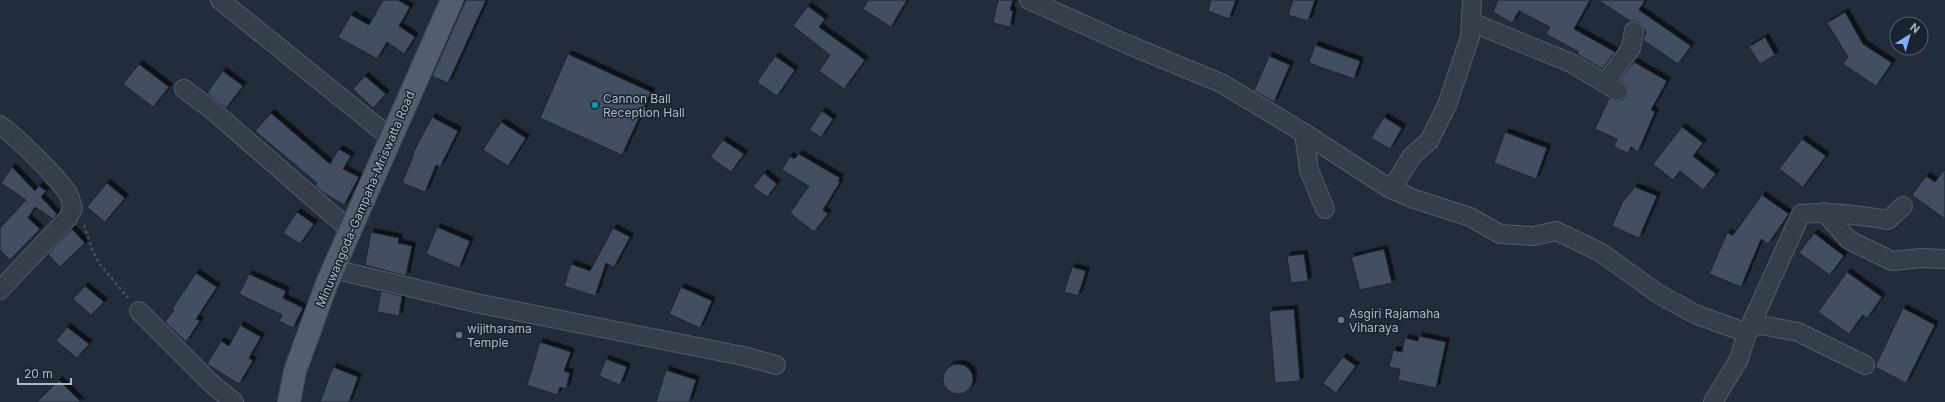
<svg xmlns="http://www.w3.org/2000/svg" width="1945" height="402" font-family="Inter,sans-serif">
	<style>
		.building { fill: #434f60; stroke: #1d2532; filter: url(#shadow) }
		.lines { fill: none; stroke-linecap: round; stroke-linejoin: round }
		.minor-casing { stroke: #545c69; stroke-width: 20 }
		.major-casing { stroke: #3f4754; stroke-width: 24 }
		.path { stroke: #425659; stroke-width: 2.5; stroke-dasharray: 3 3; stroke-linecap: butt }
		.minor { stroke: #363e4b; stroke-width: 18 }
		.major { stroke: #545d6b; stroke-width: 22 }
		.culture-dot { fill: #0f9aa8; stroke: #1b2330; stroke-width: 1.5 }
		.worship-dot { fill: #6b7280; stroke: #1b2330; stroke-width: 1.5 }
		.labels { text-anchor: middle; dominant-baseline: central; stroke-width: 3; stroke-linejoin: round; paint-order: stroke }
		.poi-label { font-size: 12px; fill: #b1b9c7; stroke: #1b2330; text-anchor: start }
		.street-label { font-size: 12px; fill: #b1b9c7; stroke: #1b2330 }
	</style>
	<defs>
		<filter id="shadow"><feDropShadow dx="3.5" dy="-3.5" stdDeviation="0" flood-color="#0009"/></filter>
	</defs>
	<rect width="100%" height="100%" fill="#222c3b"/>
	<g class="building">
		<polygon points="383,0 398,0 410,7 399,26 415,37 404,54 387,42 377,59 338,37 351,15 369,25"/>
		<polygon points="466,0 486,0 448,83 432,76"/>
		<polygon points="868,0 907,0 891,27 863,9"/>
		<polygon points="998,0 1013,0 1010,10 1013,11 1010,27 993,23"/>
		<polygon points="1211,0 1236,0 1229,19 1208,11"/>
		<polygon points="1293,0 1315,0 1308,21 1288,15"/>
		<polygon points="1498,0 1590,0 1574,29 1615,52 1602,69 1577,54 1579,52 1546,34 1550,27 1519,11 1512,23 1493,12"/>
		<polygon points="1598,0 1645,0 1639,10 1691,46 1678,64 1643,40 1646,32 1640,23 1635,21 1630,21"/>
		<polygon points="808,6 825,19 819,27 865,60 844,89 819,71 830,55 793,26"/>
		<polygon points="1845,12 1863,44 1892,63 1876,86 1843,64 1848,57 1827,23"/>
		<polygon points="1765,37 1775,55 1760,64 1749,47"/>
		<polygon points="1315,45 1360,61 1354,79 1309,63"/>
		<polygon points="568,54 651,92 622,155 540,118"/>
		<polygon points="775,56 795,70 777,96 757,82"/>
		<polygon points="1269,56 1290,65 1274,102 1254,91"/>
		<polygon points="1634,62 1667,81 1651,110 1655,112 1638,152 1631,147 1628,153 1614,147 1617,139 1595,129 1609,98 1618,101 1623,100 1627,96 1627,86 1620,80"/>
		<polygon points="139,64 169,87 153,107 123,84"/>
		<polygon points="223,71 243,86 226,108 207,93"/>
		<polygon points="365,76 386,94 373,108 353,89"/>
		<polygon points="822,111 833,119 821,137 809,130"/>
		<polygon points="271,113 330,164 339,149 351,156 343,169 359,177 344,205 324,193 315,186 317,183 255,131"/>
		<polygon points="432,117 458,131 440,167 436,165 425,192 402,183 414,154 413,153"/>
		<polygon points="1384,117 1402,128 1390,149 1371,138"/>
		<polygon points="501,122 526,138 508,166 483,150"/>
		<polygon points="1682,127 1703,143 1693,156 1716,174 1703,190 1680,171 1673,180 1653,164"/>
		<polygon points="1505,132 1547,148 1536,179 1494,163"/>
		<polygon points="1802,139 1826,156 1803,187 1779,169"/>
		<polygon points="723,140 744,154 731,172 710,157"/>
		<polygon points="799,154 840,178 838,181 840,182 823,210 828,214 814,232 790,213 809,186 782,170 790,156 794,159"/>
		<polygon points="12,167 35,191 39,186 46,191 41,197 57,214 53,219 35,207 28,218 40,229 10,260 0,250 0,228 26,200 1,183"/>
		<polygon points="1945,169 1945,219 1912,195 1926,176 1935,182"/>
		<polygon points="764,173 777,184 767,197 753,187"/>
		<polygon points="107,183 125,198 105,222 87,207"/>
		<polygon points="1635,187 1657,196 1639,238 1612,226 1622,203"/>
		<polygon points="1762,195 1789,214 1768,244 1761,239 1741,287 1709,274 1727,233 1733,235"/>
		<polygon points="297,212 314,224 300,244 283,233"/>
		<polygon points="437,227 470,241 459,268 426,254"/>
		<polygon points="613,228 630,237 614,267 606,263 595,296 564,286 571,264 590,271"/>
		<polygon points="72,229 85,243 60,267 48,254"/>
		<polygon points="371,232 399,238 398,243 412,246 406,276 365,265"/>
		<polygon points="1814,233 1844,256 1830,275 1799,253"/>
		<polygon points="1384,249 1392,283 1360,290 1351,257"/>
		<polygon points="1304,254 1308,281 1291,283 1287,256"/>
		<polygon points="1072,267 1086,271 1078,296 1064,292"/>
		<polygon points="1847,272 1882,297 1867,318 1863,315 1849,334 1818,312"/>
		<polygon points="196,273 217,287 196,319 200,321 186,342 165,322 174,310 172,309"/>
		<polygon points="249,274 286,291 283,298 303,308 293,328 279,321 282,315 239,294"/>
		<polygon points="85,286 104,302 91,315 73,299"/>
		<polygon points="681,287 712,301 700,328 669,314"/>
		<polygon points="381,291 402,296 399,316 377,312"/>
		<polygon points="1903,308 1935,325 1906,383 1875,367"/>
		<polygon points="1294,309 1300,381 1275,383 1269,311"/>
		<polygon points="240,325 261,337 249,358 253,361 239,384 207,364 221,341 229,346"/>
		<polygon points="67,327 89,344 77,358 56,341"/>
		<polygon points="1419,336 1446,342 1436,388 1398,380 1400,369 1389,367 1393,350 1402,352 1405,338 1418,341"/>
		<polygon points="540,342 571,352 564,371 570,373 566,389 560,387 557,395 527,385"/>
		<polygon points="1343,357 1356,366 1336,393 1323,383"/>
		<polygon points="606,359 627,367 620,385 599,376"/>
		<circle cx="958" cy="379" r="15"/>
		<polygon points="333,367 358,377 349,402 320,402"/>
		<polygon points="666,370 696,380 689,402 656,402"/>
		<polygon points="59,380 81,402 37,402"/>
	</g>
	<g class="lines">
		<g class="minor-casing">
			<g id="minor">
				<polyline points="220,0 391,138"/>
				<polyline points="1029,0 1129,45 1221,83 1304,133 1387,187 1396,182 1412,156 1429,141 1447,105 1470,37 1472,0"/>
				<polyline points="1471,22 1571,63 1618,91"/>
				<polyline points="1604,82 1609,78 1631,48 1634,31"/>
				<polyline points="184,89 211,109 350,230"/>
				<path d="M0 125C18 138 55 175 68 193 70 197 71 203 73 208L68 218 0 290"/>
				<polyline points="1304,133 1309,170 1325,209"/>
				<path d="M1387 187 1414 199 1470 217 1500 234 1534 236 1556 231 1600 252 1657 293 1695 314 1747 333 1801 214C1831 211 1858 215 1888 220L1903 206"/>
				<polyline points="1824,212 1849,240 1892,261 1921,258 1945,259"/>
				<polyline points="333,269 476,303 743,356 776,365"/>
				<polyline points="139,311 213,385 234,402"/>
				<polyline points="1749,329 1761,325 1798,332 1865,365"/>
				<polyline points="1713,402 1739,359 1747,333"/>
			</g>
		</g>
		<g class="major-casing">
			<polyline id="major" points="289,402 295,371 327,283 452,0"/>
		</g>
		<polyline class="path" points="84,225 92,249 99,263 128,298"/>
		<use href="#minor" class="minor"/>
		<use href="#major" class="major"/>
	</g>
	<circle class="culture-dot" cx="595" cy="105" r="4"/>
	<g class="worship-dot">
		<circle cx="1341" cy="320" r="4"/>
		<circle cx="459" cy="335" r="4"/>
	</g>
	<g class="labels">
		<g class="poi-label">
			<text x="603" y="98">Cannon Ball<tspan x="603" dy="14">Reception Hall</tspan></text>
			<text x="1349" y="313">Asgiri Rajamaha<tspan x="1349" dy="14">Viharaya</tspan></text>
			<text x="467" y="328">wijitharama<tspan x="467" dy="14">Temple</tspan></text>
		</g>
		<g class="street-label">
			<text transform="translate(365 199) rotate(-67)">Minuwangoda-Gampaha-Mriswatta Road</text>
		</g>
	</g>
	<g transform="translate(1909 36) rotate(37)"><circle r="19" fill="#1b2330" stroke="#575f6c"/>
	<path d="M0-3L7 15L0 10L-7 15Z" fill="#84aff8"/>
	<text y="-6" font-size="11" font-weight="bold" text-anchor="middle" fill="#b1b9c7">N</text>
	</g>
	<path d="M18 378v6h53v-6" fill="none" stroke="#b1b9c7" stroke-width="2"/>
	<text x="24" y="378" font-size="12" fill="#b1b9c7" stroke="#1b2330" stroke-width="3" paint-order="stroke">20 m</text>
</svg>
